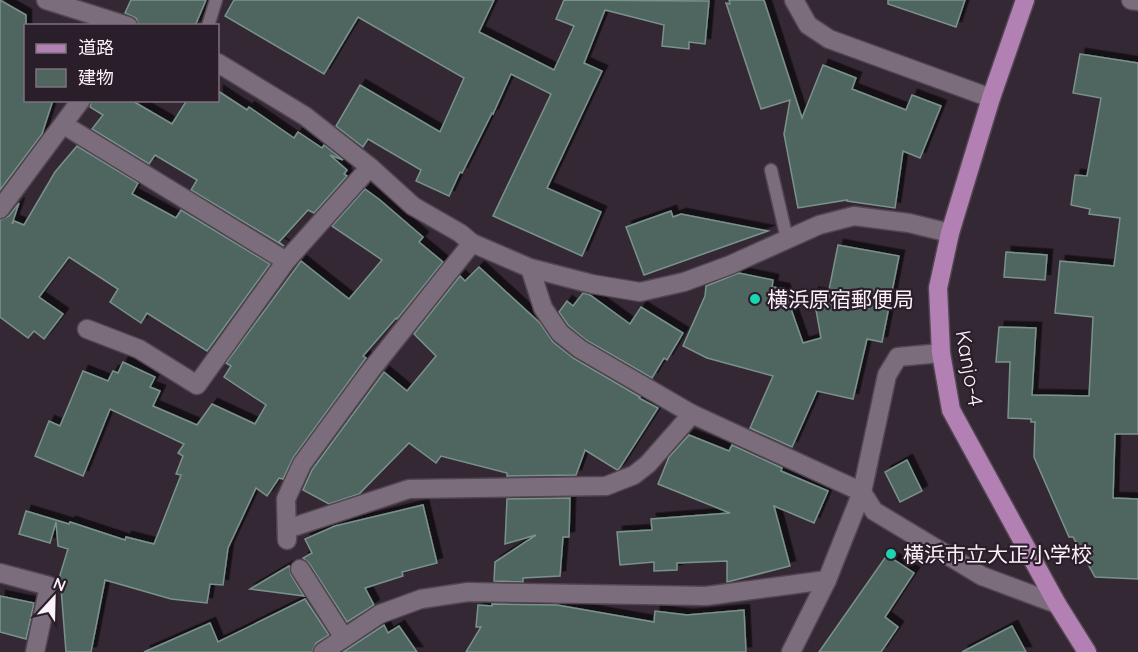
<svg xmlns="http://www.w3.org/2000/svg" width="1138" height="652" font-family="Quicksand,'Noto Sans JP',sans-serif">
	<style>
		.building { fill: #4f655e; stroke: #7a928b; stroke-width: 1.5; filter: url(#shadow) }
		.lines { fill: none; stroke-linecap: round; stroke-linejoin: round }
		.service-casing { stroke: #514651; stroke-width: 15 }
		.minor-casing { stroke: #514651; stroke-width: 21 }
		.primary-casing { stroke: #514651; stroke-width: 21 }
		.service { stroke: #7c6d7c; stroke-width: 12 }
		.minor { stroke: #7c6d7c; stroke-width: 18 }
		.primary { stroke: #b380b4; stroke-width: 18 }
		.poi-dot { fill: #1bd5b1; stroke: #2a1e2b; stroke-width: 2 }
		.labels { text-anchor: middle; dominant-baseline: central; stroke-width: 4.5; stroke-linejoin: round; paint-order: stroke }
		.poi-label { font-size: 21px; fill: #faf1fa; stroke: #2a1e2b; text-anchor: start }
		.street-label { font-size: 21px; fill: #faf1fa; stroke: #2a1e2b }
	</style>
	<defs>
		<filter id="shadow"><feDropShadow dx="5.5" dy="-5.5" stdDeviation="0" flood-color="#0009"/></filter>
	</defs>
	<rect width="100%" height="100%" fill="#342835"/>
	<g class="building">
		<polygon points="0,0 26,15 26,100 53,100 42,134 0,190"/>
		<polygon points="131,0 206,0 195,26 139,26 136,18 125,13"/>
		<polygon points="234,0 494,0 479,32 554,70 574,26 556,19 564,0 709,1 705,44 689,42 689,49 662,46 664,25 605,10 584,63 602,71 547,188 601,212 582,256 493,216 551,94 511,74 493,114 492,113 462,173 460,172 449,196 416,181 421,170 368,139 363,147 336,126 360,85 440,132 464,78 358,17 324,74 225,16"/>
		<polygon points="729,0 764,0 802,118 823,65 856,78 852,89 906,110 912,95 941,106 920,158 903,151 895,208 847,201 847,200 798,208 784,134 790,100 761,109 726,3 730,4"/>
		<polygon points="888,0 965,0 956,27 888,4"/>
		<polygon points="1080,54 1138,63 1138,434 1115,434 1113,498 1138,499 1138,579 1095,577 1073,537 1069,537 1034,457 1035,422 1031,422 1031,419 1008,418 1010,362 996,362 999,327 1036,328 1032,395 1089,396 1093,317 1055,313 1060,261 1114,266 1120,218 1089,214 1090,209 1071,205 1075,175 1087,176 1101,98 1073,93"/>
		<polygon points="218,91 247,110 249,107 294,138 298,132 322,148 324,145 343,160 330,155 347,170 344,174 347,176 314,213 308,210 279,242 284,246 191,190 197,180 155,155 149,164 92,129 103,115 90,107 92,100 131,100 172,124 187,100 218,100"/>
		<polygon points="77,146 138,183 132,194 176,218 181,210 270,264 207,351 147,313 141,323 110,302 118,289 69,257 39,297 63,314 44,339 34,331 28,338 0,317 0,220 9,216 19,203 12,224 14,221 24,225 55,172"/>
		<polygon points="365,189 380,200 423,237 419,242 443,262 397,319 396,318 363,356 366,358 293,458 283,479 279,478 267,496 256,488 228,548 223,585 210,584 207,603 171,599 105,580 91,652 66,652 60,575 68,549 58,546 56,522 50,543 19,534 26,511 69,524 70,522 125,540 126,537 154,544 181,475 176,474 183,456 178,453 184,444 110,409 83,476 35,456 49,421 60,426 83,371 108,381 113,371 118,373 123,362 155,377 150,387 160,391 153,406 197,425 212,404 255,424 266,405 224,377 231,366 226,363 301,261 349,299 382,260 332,226"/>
		<polygon points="671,211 673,217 681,214 768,231 644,275 626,227"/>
		<polygon points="838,245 899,256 882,342 867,339 853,399 817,391 792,447 750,428 773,376 707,358 683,346 705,296 706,286 739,273 773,280 772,287 784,289 803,343 821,338 813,293 828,295"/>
		<polygon points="1006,252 1047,255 1045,280 1004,277"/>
		<polygon points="479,267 540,323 553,342 573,358 640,397 639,398 658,408 619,469 617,470 585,450 576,475 507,476 507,473 441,456 436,463 409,443 359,494 329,504 303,490 312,470 384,372 407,391 436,356 414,334 460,276 465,281"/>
		<polygon points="583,293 590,295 630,324 641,307 683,333 667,360 664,358 652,378 586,340 568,325 559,312 567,301 573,306"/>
		<polygon points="689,435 729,451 732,445 782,468 781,471 828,491 814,523 774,506 790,566 727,582 727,561 677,563 677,570 654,571 654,562 620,565 617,532 652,530 651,519 730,513 658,484 669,457"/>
		<polygon points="907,460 922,491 900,502 885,472"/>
		<polygon points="570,498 569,537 563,537 560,576 523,578 523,582 494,581 495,562 536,535 505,544 507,499"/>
		<polygon points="423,505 437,563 402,572 403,576 365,588 374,605 347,622 309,563 303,558 312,553 305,539 335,526"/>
		<polygon points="887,555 914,573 885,617 898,627 881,652 819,652"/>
		<polygon points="289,566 291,575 304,596 250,589"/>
		<polygon points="0,596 34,603 26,639 0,632"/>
		<polygon points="305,599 329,635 316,643 312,652 144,652 210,623 218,642"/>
		<polygon points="492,604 557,605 654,622 655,611 687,615 744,610 746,652 466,652 481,627 476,627 478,605 492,606"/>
		<polygon points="384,625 388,633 399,626 417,652 343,652"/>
		<polygon points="1012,626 1026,652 962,652"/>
	</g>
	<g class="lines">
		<g class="service-casing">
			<g id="service">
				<polyline points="208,26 216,0"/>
				<polyline points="771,170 787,239"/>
			</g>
		</g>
		<g class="minor-casing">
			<g id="minor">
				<polyline points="46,0 128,26"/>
				<polyline points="794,0 808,25 829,39 991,98"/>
				<polyline points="1131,0 1138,1"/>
				<polyline points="218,63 305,116 370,167 413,206 460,233 472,243 530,268 592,284 640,292 684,282 730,265 819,225 854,216 909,223 950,233"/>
				<polyline points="64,125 286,261"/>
				<polyline points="0,209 81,100"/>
				<polyline points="530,268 543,308 560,333 580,349 692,414 862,492 887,375 898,357 941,353"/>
				<polyline points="87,329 139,349 197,385 286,261 370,167"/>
				<polyline points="287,529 409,489 606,486 634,475 648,464 692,414"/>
				<polyline points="287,540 286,499 302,464 371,370 472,243"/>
				<polyline points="300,569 344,638"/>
				<polyline points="0,573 49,586 35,652"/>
				<polyline points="323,652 380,614 421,599 468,592 706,596 827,580"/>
				<polyline points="791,652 827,580 862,492 874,511 982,576 1057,604"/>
			</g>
		</g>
		<g class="primary-casing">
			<polyline id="primary" points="1025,0 991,98 950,233 938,288 941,353 951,410 1057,604 1087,652"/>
		</g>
		<use href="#service" class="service"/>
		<use href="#minor" class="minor"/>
		<use href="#primary" class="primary"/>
	</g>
	<g class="poi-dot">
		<circle cx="755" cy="299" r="6"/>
		<circle cx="891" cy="554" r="6"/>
	</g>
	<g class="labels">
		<g class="poi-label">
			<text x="767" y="299">横浜原宿郵便局</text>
			<text x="903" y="554">横浜市立大正小学校</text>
		</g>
		<g class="street-label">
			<text transform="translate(970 368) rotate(80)">Kanjo-4</text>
		</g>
	</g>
	<rect x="24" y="24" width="195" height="78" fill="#2a1e2b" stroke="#7d727e" stroke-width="1.5"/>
	<rect x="36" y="44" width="30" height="9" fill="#b380b4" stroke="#7d727e" stroke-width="1.5"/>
	<text x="78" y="54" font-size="18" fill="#faf1fa">道路</text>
	<rect x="36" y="69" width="30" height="18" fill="#4f655e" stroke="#7d727e" stroke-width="1.5"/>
	<text x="78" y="84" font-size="18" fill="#faf1fa">建物</text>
	<g transform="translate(54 598) rotate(22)" stroke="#2a1e2b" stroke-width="4.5" paint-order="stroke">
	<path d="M0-4.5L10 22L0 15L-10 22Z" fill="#faf1fa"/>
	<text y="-9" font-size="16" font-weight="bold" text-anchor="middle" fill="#faf1fa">N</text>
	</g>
</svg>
